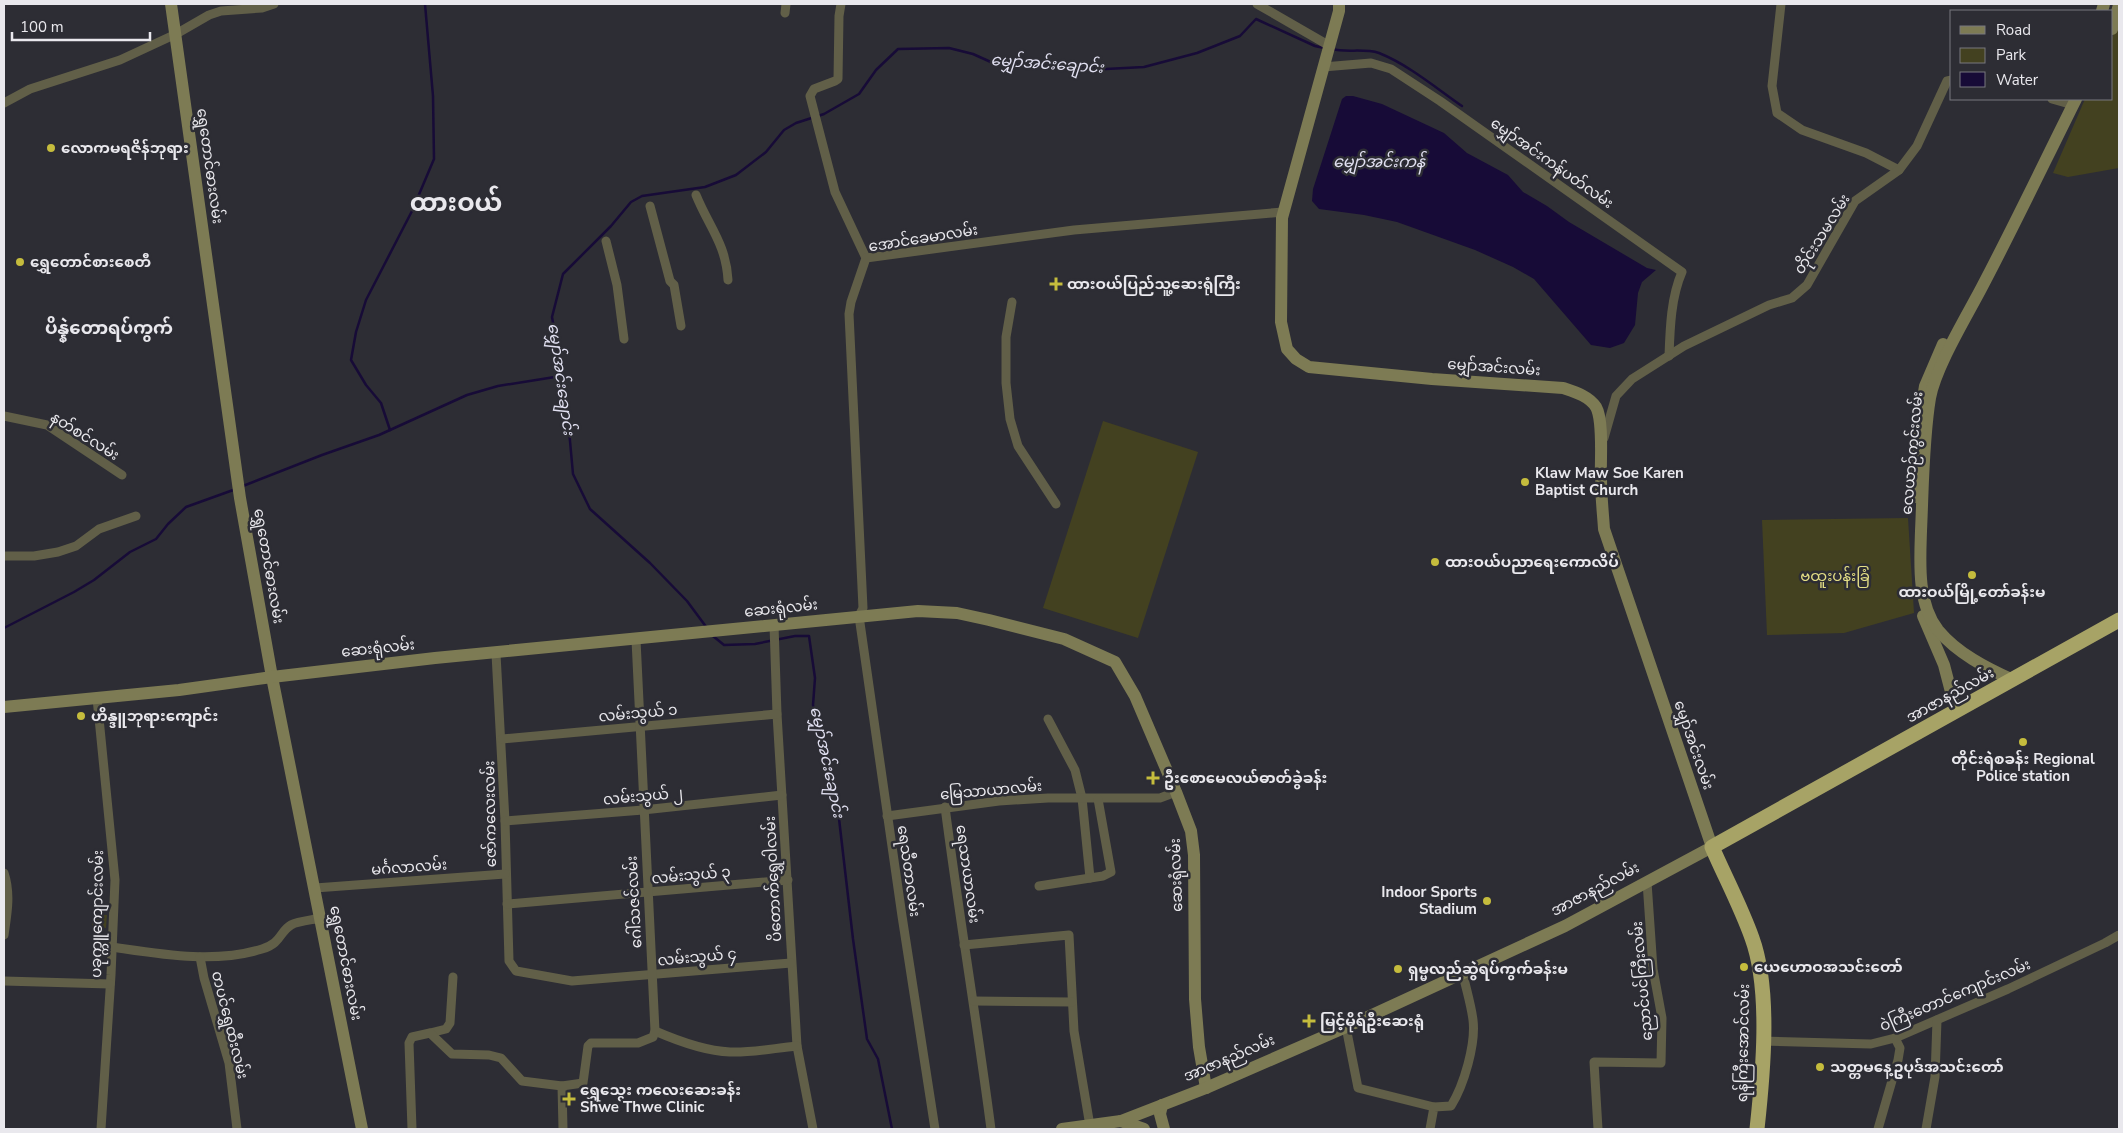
<svg xmlns="http://www.w3.org/2000/svg" width="2123" height="1133" font-family="'Nunito Sans','Noto Sans Myanmar',sans-serif">
	<style>
		.green { fill: #434120 }
		.water { fill: #170b37 }
		.lines { fill: none; stroke-linecap: round; stroke-linejoin: round }
		.stream { stroke: #170b37; stroke-width: 2.5 }
		.street { stroke: #615f48; stroke-width: 9 }
		.secondary { stroke: #7d7b54; stroke-width: 12 }
		.highway { stroke: #a7a366; stroke-width: 15 }
		.poi-dot { fill: #c5bc3d; stroke: #2d2d34; stroke-width: 2 }
		.labels { text-anchor: middle; dominant-baseline: central; stroke-width: 5; stroke-linejoin: round; paint-order: stroke }
		.poi-label { font-size: 15px; font-weight: bold; fill: #e9e8ed; stroke: #2d2d34; text-anchor: start }
		.street-label { font-size: 15px; fill: #e9e8ed; stroke: #2d2d34 }
		.park-label { font-size: 15px; fill: #e4de85; stroke: #2d2d34 }
		.water-label { font-size: 16px; font-style: italic; fill: #e1e0f1; stroke: #2d2d34 }
		.quarter-label { font-size: 18px; font-weight: bold; fill: #e9e8ed; stroke: #2d2d34 }
		.town-label { font-size: 25px; font-weight: bold; fill: #e9e8ed; stroke: #2d2d34 }
	</style>
	<rect width="100%" height="100%" fill="#2d2d34"/>
	<g class="green">
		<polygon points="2119,20 2119,168 2068,177 2053,173 2085,99 2112,99 2112,38"/>
		<polygon points="1103,421 1198,452 1138,638 1043,608"/>
		<polygon points="1908,518 1914,613 1844,633 1767,635 1762,520"/>
		<polygon points="93,914 107,915 106,928 92,927"/>
	</g>
	<polygon class="water" points="1346,96 1353,96 1382,104 1444,133 1467,153 1508,175 1523,192 1547,206 1569,222 1647,268 1656,270 1642,282 1638,293 1635,325 1624,343 1610,348 1591,345 1534,279 1513,267 1475,250 1397,222 1364,215 1319,209 1312,201 1313,189 1342,99"/>
	<g class="lines">
		<g class="stream">
			<path d="M1332 49C1347 53 1363 48 1379 53 1409 65 1436 88 1462 106"/>
			<polyline points="390,430 381,403 366,385 351,360 356,332 366,300 412,211 434,159 433,96 425,4"/>
			<polyline points="243,486 322,455 379,435 467,395 498,386 561,376"/>
			<polyline points="4,628 74,592 94,580 130,552 156,539 168,524 186,507 236,489"/>
			<polyline points="707,628 687,601 650,563 590,509 573,474 566,397 552,317 563,274 611,226 631,202 642,196 705,187 736,175 766,152 784,130 796,123 824,114 859,94 876,70 898,49 949,48 973,54 993,63 1106,69 1144,67 1197,53 1240,36 1256,19 1315,46 1324,48"/>
			<polyline points="713,636 724,645 755,644 795,636 809,636 815,678 813,705 824,754 832,777 838,810 853,939 867,1039 878,1059 892,1129"/>
		</g>
		<g class="street">
			<polyline points="841,4 839,16 838,79 835,81 814,89 810,96 835,192 866,258"/>
			<polyline points="1257,4 1328,45"/>
			<polyline points="1781,4 1772,86 1777,113 1802,130 1866,153 1899,170"/>
			<polyline points="785,13 786,4"/>
			<path d="M1323 67 1371 63 1391 69 1440 101 1682 272C1671 297 1670 328 1669 356"/>
			<polyline points="2052,99 2073,105"/>
			<polyline points="4,103 30,89 120,60 176,34 209,15 221,11 262,8 274,4"/>
			<path d="M696 195C709 227 726 244 728 280"/>
			<polyline points="650,206 670,281 674,285 681,326"/>
			<polyline points="606,241 617,285 624,339"/>
			<polyline points="1012,302 1006,337 1006,383 1010,419 1018,446 1056,504"/>
			<polyline points="4,416 47,425 122,475"/>
			<polyline points="1604,438 1616,396 1632,379 1684,346 1769,305 1792,298 1807,285 1855,201 1899,170 1917,146 1947,81 1952,80"/>
			<polyline points="4,556 34,556 58,552 76,546 99,529 136,516"/>
			<polyline points="774,625 777,714 797,1046 813,1129"/>
			<polyline points="496,654 505,821 509,961 516,971 572,981 791,963"/>
			<polyline points="97,698 115,880 111,975 101,1129"/>
			<polyline points="1048,719 1075,770 1082,798 1090,878"/>
			<polyline points="502,739 777,714"/>
			<path d="M945 807C959 915 977 1022 991 1129"/>
			<polyline points="887,816 999,801 1048,798 1160,798 1176,792"/>
			<polyline points="505,821 643,810 782,795"/>
			<path d="M4 873C11 894 7 914 4 935"/>
			<polyline points="1039,886 1103,876 1111,872 1098,799"/>
			<polyline points="315,888 505,874"/>
			<polyline points="507,904 788,880"/>
			<polyline points="964,945 1069,935 1074,1031 1090,1126"/>
			<path d="M112 947C160 954 214 964 262 949 282 943 279 932 291 925 298 921 312 920 321 918"/>
			<polyline points="200,957 204,978 229,1063 237,1129"/>
			<polyline points="4,981 110,984"/>
			<polyline points="974,1001 1072,1002"/>
			<polyline points="1346,1027 1358,1088 1434,1107"/>
			<path d="M655 1031C678 1041 705 1051 730 1052 752 1053 775 1048 797 1046"/>
			<polyline points="430,1033 446,1029 450,1023 453,977"/>
			<polyline points="1762,1041 1871,1044 1895,1038 2008,989 2105,943 2119,935"/>
			<polyline points="562,1086 563,1129"/>
			<polyline points="412,1129 409,1043 412,1037 430,1033 452,1054 489,1055 501,1058 522,1081 562,1086 583,1083 588,1046 591,1043 638,1043 653,1037 655,1031 636,640"/>
			<polyline points="935,1129 902,916 859,616 863,608 849,314 851,302 866,258 1074,230 1283,212"/>
			<path d="M1430 1129 1434 1107 1451 1106C1464 1085 1476 1044 1473 1020 1471 1004 1466 989 1463 974"/>
			<polyline points="1598,1129 1594,1062 1661,1063 1662,1018 1653,969 1647,882"/>
			<polyline points="1878,1129 1898,1060 1900,1048 1895,1038"/>
			<polyline points="1926,1129 1935,1077 1937,1020"/>
		</g>
		<g class="secondary">
			<polyline points="171,4 240,498 272,677 362,1129"/>
			<polyline points="2102,11 2104,4"/>
			<polyline points="2112,29 2119,5"/>
			<polyline points="1922,405 1925,386 1943,344"/>
			<polyline points="1915,497 1919,432"/>
			<polyline points="1923,616 1944,665 1956,711"/>
			<path d="M2013 680C1986 668 1957 653 1938 630 1917 603 1920 562 1921 531 1923 488 1923 440 1930 398 1936 366 1967 316 1983 285 2015 224 2045 161 2076 99"/>
			<polyline points="4,707 179,690 272,677 435,658 918,611 957,613 989,620 1064,639 1115,662 1135,696 1176,792 1191,831 1194,855 1195,999 1199,1047 1206,1088"/>
			<polyline points="1162,1105 1160,1114 1164,1129"/>
			<polyline points="1121,1121 1144,1129"/>
			<path d="M1062 1129 1121 1121 1206 1088 1346 1027 1565 926 1712 847 1604 529C1603 513 1601 496 1601 479 1600 463 1604 421 1596 407 1589 396 1575 392 1563 388L1432 379 1309 367 1296 359 1287 349 1281 322 1282 218 1339 11V4"/>
		</g>
		<path class="highway" d="M1757 1129C1763 1074 1771 990 1752 938 1741 907 1725 877 1712 847L2119 620"/>
	</g>
	<g class="poi-dot">
		<circle cx="51" cy="148" r="5"/>
		<circle cx="20" cy="262" r="5"/>
		<path d="M1053.5 276.5h5v5h5v5h-5v5h-5v-5h-5v-5h5z"/>
		<circle cx="1525" cy="482" r="5"/>
		<circle cx="1435" cy="562" r="5"/>
		<circle cx="1972" cy="575" r="5"/>
		<circle cx="81" cy="716" r="5"/>
		<circle cx="2023" cy="742" r="5"/>
		<path d="M1150.5 770.5h5v5h5v5h-5v5h-5v-5h-5v-5h5z"/>
		<circle cx="1487" cy="901" r="5"/>
		<circle cx="1744" cy="967" r="5"/>
		<circle cx="1398" cy="969" r="5"/>
		<path d="M1306.5 1013.5h5v5h5v5h-5v5h-5v-5h-5v-5h5z"/>
		<circle cx="1820" cy="1067" r="5"/>
		<path d="M566.5 1091.5h5v5h5v5h-5v5h-5v-5h-5v-5h5z"/>
	</g>
	<g class="labels">
		<g class="poi-label">
			<text x="61" y="148">လောကမရဇိန်ဘုရား</text>
			<text x="30" y="262">ရွှေတောင်စားစေတီ</text>
			<text x="1067" y="284">ထားဝယ်ပြည်သူ့ဆေးရုံကြီး</text>
			<text x="1535" y="473">Klaw Maw Soe Karen<tspan x="1535" dy="17">Baptist Church</tspan></text>
			<text x="1445" y="562">ထားဝယ်ပညာရေးကောလိပ်</text>
			<text x="1972" y="592" text-anchor="middle">ထားဝယ်မြို့တော်ခန်းမ</text>
			<text x="91" y="716">ဟိန္ဒူဘုရားကျောင်း</text>
			<text x="2023" y="759" text-anchor="middle">တိုင်းရဲစခန်း Regional<tspan x="2023" dy="17">Police station</tspan></text>
			<text x="1164" y="778">ဦးစောမေလယ်ဓာတ်ခွဲခန်း</text>
			<text x="1477" y="892" text-anchor="end">Indoor Sports<tspan x="1477" dy="17">Stadium</tspan></text>
			<text x="1754" y="967">ယေဟောဝအသင်းတော်</text>
			<text x="1408" y="969">ရှမ္မလည်ဆွဲရပ်ကွက်ခန်းမ</text>
			<text x="1320" y="1021">မြင့်မိုရ်ဦးဆေးရုံ</text>
			<text x="1830" y="1067">သတ္တမနေ့ဥပုဒ်အသင်းတော်</text>
			<text x="580" y="1090">ရွှေသွေး ကလေးဆေးခန်း<tspan x="580" dy="17">Shwe Thwe Clinic</tspan></text>
		</g>
		<g class="street-label">
			<text transform="translate(1552 163) rotate(35)">မျှော်အင်းကန်ပတ်လမ်း</text>
			<text transform="translate(210 166) rotate(82)">ရွှေတောင်ဓားလမ်း</text>
			<text transform="translate(1822 234) rotate(-58)">တိုင်းသမလမ်း</text>
			<text transform="translate(923 238) rotate(-9)">အောင်ခေမာလမ်း</text>
			<text transform="translate(1494 367) rotate(4)">မျှော်အင်းလမ်း</text>
			<text transform="translate(85 436) rotate(32)">နတ်စင်လမ်း</text>
			<text transform="translate(1912 453) rotate(-85)">လေယာဉ်ကွင်းလမ်း</text>
			<text transform="translate(269 566) rotate(80)">ရွှေတောင်ဓားလမ်း</text>
			<text transform="translate(781 608) rotate(-6)">ဆေးရုံလမ်း</text>
			<text transform="translate(378 648) rotate(-6)">ဆေးရုံလမ်း</text>
			<text transform="translate(1950 695) rotate(-29)">အာဇာနည်လမ်း</text>
			<text transform="translate(638 713) rotate(-5)">လမ်းသွယ် ၁</text>
			<text transform="translate(1694 745) rotate(71)">မျှော်အင်းလမ်း</text>
			<text transform="translate(991 790) rotate(-5)">မြေသာယာလမ်း</text>
			<text transform="translate(643 796) rotate(-5)">လမ်းသွယ် ၂</text>
			<text transform="translate(490 814) rotate(-91)">ဇော်ကလေးလမ်း</text>
			<text transform="translate(409 867) rotate(-4)">မင်္ဂလာလမ်း</text>
			<text transform="translate(909 871) rotate(82)">ရေသီတာလမ်း</text>
			<text transform="translate(968 874) rotate(82)">ရေသာယာလမ်း</text>
			<text transform="translate(691 875) rotate(-5)">လမ်းသွယ် ၃</text>
			<text transform="translate(1176 875) rotate(-92)">ဆေးရုံလမ်း</text>
			<text transform="translate(773 879) rotate(-93)">ပိတောက်ရွှေဝါလမ်း</text>
			<text transform="translate(1595 889) rotate(-28)">အာဇာနည်လမ်း</text>
			<text transform="translate(634 902) rotate(-93)">ဂေါ်သဇင်လမ်း</text>
			<text transform="translate(97 914) rotate(-89)">ပခုက္ကူကျောင်းလမ်း</text>
			<text transform="translate(697 957) rotate(-5)">လမ်းသွယ် ၄</text>
			<text transform="translate(346 963) rotate(79)">ရွှေတောင်ဓားလမ်း</text>
			<text transform="translate(1642 981) rotate(-95)">ညောင်ပင်ကြီးလမ်း</text>
			<text transform="translate(1955 995) rotate(-23)">ဝဲကြီးတောင်ကျောင်းလမ်း</text>
			<text transform="translate(230 1025) rotate(76)">တပင်ရွှေထီးလမ်း</text>
			<text transform="translate(1743 1043) rotate(-89)">ရန်ကြီးအောင်လမ်း</text>
			<text transform="translate(1229 1058) rotate(-23)">အာဇာနည်လမ်း</text>
		</g>
		<g class="park-label">
			<text x="1835" y="576">ဗထူးပန်းခြံ</text>
		</g>
		<g class="water-label">
			<text transform="translate(1047 64) rotate(4)">မျှော်အင်းချောင်း</text>
			<text x="1379" y="162">မျှော်အင်းကန်</text>
			<text transform="translate(561 379) rotate(82)">မျှော်အင်းချောင်း</text>
			<text transform="translate(827 762) rotate(78)">မျှော်အင်းချောင်း</text>
		</g>
		<g class="quarter-label">
			<text x="109" y="328">ပိန္နဲတောရပ်ကွက်</text>
		</g>
		<g class="town-label">
			<text x="456" y="203">ထားဝယ်</text>
		</g>
	</g>
	<rect width="2123" height="1133" fill="none" stroke="#e9e8ed" stroke-width="10"/>
	<rect x="1950" y="10" width="162" height="90" fill="#2d2d34" stroke="#78787e"/>
	<rect x="1960" y="26" width="25" height="8" fill="#7d7b54" stroke="#78787e"/>
	<text x="1996" y="35" font-size="15" fill="#e9e8ed">Road</text>
	<rect x="1960" y="48" width="25" height="15" fill="#434120" stroke="#78787e"/>
	<text x="1996" y="60" font-size="15" fill="#e9e8ed">Park</text>
	<rect x="1960" y="72" width="25" height="15" fill="#170b37" stroke="#78787e"/>
	<text x="1996" y="85" font-size="15" fill="#e9e8ed">Water</text>
	<path d="M12 32v8h138v-8" fill="none" stroke="#e9e8ed" stroke-width="2.5"/>
	<text x="20" y="32" font-size="15" fill="#e9e8ed" stroke="#2d2d34" stroke-width="4" paint-order="stroke">100 m</text>
</svg>
